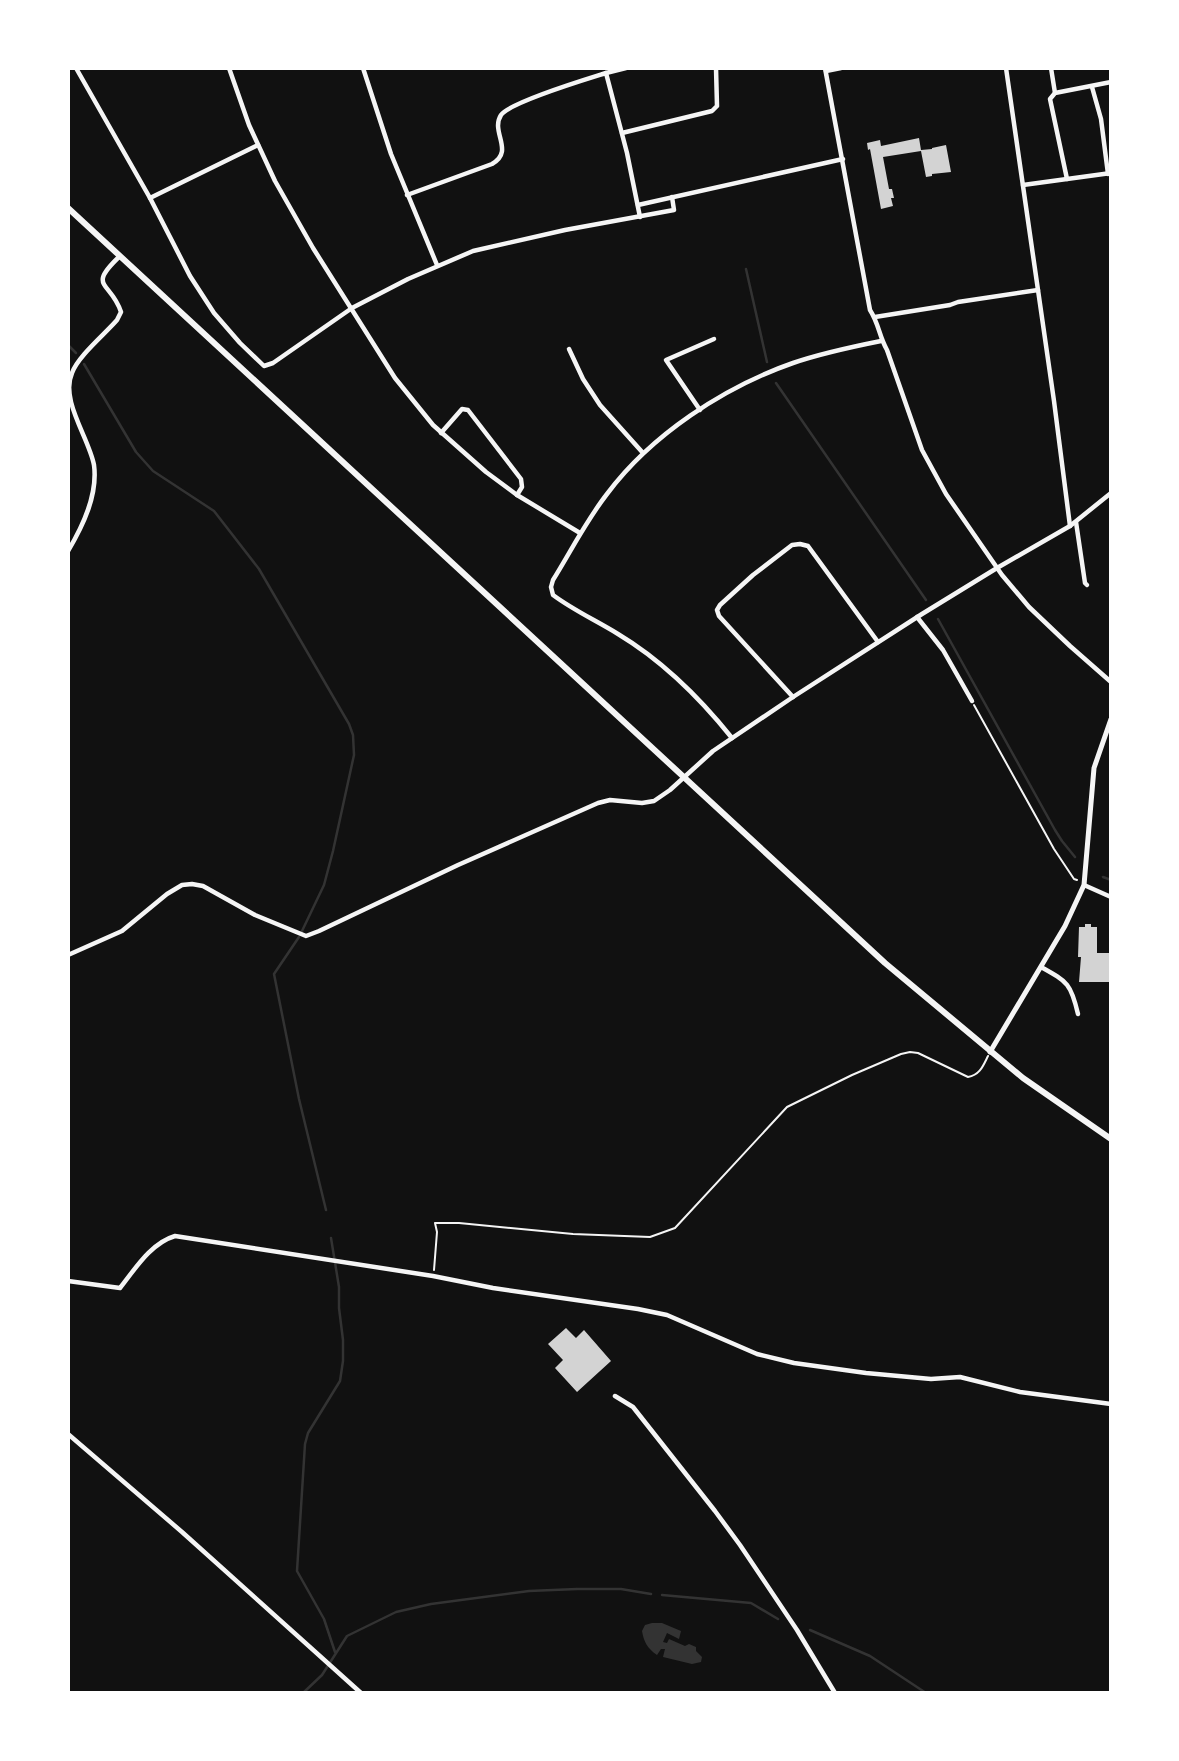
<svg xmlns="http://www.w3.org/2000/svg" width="1179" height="1761" font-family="Rubik,sans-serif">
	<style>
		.water { fill: #333 }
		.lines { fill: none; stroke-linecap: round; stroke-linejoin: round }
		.stream { stroke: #333; stroke-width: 2.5 }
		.building { fill: #d3d3d3 }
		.path { stroke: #f5f5f5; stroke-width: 2 }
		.minor { stroke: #f5f5f5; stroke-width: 4.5 }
		.tertiary { stroke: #f5f5f5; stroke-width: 5 }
		.secondary { stroke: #f5f5f5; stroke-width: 6 }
	</style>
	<rect width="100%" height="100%" fill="#111"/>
	<path class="water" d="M652 1623H662L681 1631 679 1639 667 1633 663 1642 667 1643 669 1639 685 1646 689 1644 696 1647V1651L702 1657 701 1662 692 1664 663 1657 665 1649H661L657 1655C647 1648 644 1642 642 1631L645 1625Z"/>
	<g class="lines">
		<g class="stream">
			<polyline points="746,269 767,362"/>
			<polyline points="68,345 76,353"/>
			<polyline points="84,364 136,452 153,471 214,511 259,569 349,724 353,735 354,755 333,851 324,885 302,931"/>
			<polyline points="776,383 926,600"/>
			<polyline points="938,619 1055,830 1062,841 1075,857"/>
			<polyline points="1103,877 1111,880"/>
			<polyline points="299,937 274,974 299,1099 326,1210"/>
			<polyline points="331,1238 339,1287 339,1308 343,1340 343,1361 340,1381 308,1433 305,1444 297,1571 324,1619 335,1652"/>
			<polyline points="662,1595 751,1603 778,1619"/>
			<polyline points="810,1630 870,1656 926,1693"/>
			<polyline points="303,1693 322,1675 347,1636 396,1612 431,1604 529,1591 577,1589 621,1589 651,1594"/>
		</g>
	</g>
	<g class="building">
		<polygon points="919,138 921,150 932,149 932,148 946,145 951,172 932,174 932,176 926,177 921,151 883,157 889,189 892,189 894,198 891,198 893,206 881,209 870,149 868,150 867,143 880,140 881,146"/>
		<polygon points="1085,924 1091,924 1091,927 1097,927 1097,953 1111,953 1111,982 1079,982 1081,957 1078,957 1079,927 1085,927"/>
		<polygon points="566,1328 576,1338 584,1330 611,1361 577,1392 555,1368 563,1360 548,1344"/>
	</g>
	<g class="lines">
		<g class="path">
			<polyline points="974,705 1054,849 1074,879 1077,880"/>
			<path d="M434 1270 437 1232 435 1223H459L573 1234 650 1237 675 1228 787 1107 852 1075 901 1054 910 1052 918 1053 968 1077C980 1075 983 1066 988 1056"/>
		</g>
		<g class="minor">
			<polyline points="76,68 150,198 190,276 214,313 240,343 264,366 273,363 352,308 408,279 473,251 565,230 674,210 672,197"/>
			<polyline points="229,68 249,125 275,181 313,248 395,378 433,425 486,472 517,495 580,533"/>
			<polyline points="363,68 391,154 437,265"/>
			<path d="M825 68 870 310C879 324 879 336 887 350L922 450 946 494 1002 575 1029 607 1070 646 1111 682"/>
			<polyline points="1006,68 1054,401 1070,526"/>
			<polyline points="1051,68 1055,93"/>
			<polyline points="826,71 841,68"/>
			<polyline points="606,73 626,68"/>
			<polyline points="1092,87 1101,119 1108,174"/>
			<polyline points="622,133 712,111 717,106 716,68"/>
			<polyline points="1067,179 1050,99 1055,93 1111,82"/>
			<polyline points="1023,185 1111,173"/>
			<path d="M407 195 492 164C515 151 490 132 501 115 510 102 587 79 606 73L627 153 640 217"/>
			<polyline points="150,198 258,145"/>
			<polyline points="638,205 843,159"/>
			<polyline points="875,317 950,305 958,302 1038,290"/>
			<polyline points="569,349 583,379 600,405 643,453"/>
			<polyline points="700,410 666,360 714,339"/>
			<polyline points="441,433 462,409 468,410 521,479 522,487 517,495"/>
			<polyline points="1076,522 1085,583 1087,585"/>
			<path d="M68 551C83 526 98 495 94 465 89 438 60 400 72 373 78 356 105 334 117 320L121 312C111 281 86 288 120 256"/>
			<polyline points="917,617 943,650 972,701"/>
			<polyline points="793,697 719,616 717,610 720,605 753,575 792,545 800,544 808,546 878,642"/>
			<path d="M732 738C700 698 663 661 618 634 597 621 573 610 553 595L551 587 553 580C571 551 586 521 607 494 651 435 724 387 793 363 822 353 851 347 881 341"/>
			<polyline points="1084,885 1111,897"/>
			<polyline points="68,955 122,931 167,894 182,885 192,884 203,886 255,915 306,936 319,931 458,865 598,803 610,800 642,803 654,801 670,790 713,751 793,697 922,614 997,568 1070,526 1111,493"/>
			<path d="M1041 967C1068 982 1071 984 1078 1014"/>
			<path d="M68 1281 120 1288C135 1269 151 1243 175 1236L433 1276 493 1288 638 1309 667 1315 757 1354 794 1363 866 1373 931 1379 960 1377 1020 1392 1111 1404"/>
			<polyline points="615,1396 633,1407 715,1511 740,1545 797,1630 835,1693"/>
			<polyline points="68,1434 182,1532 361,1693"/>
		</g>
		<polyline class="tertiary" points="990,1052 1065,926 1084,885 1094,768 1111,719"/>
		<polyline class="secondary" points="68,208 885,963 1023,1078 1111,1139"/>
	</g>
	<rect width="1179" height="1761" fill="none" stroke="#ffffff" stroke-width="140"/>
</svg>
